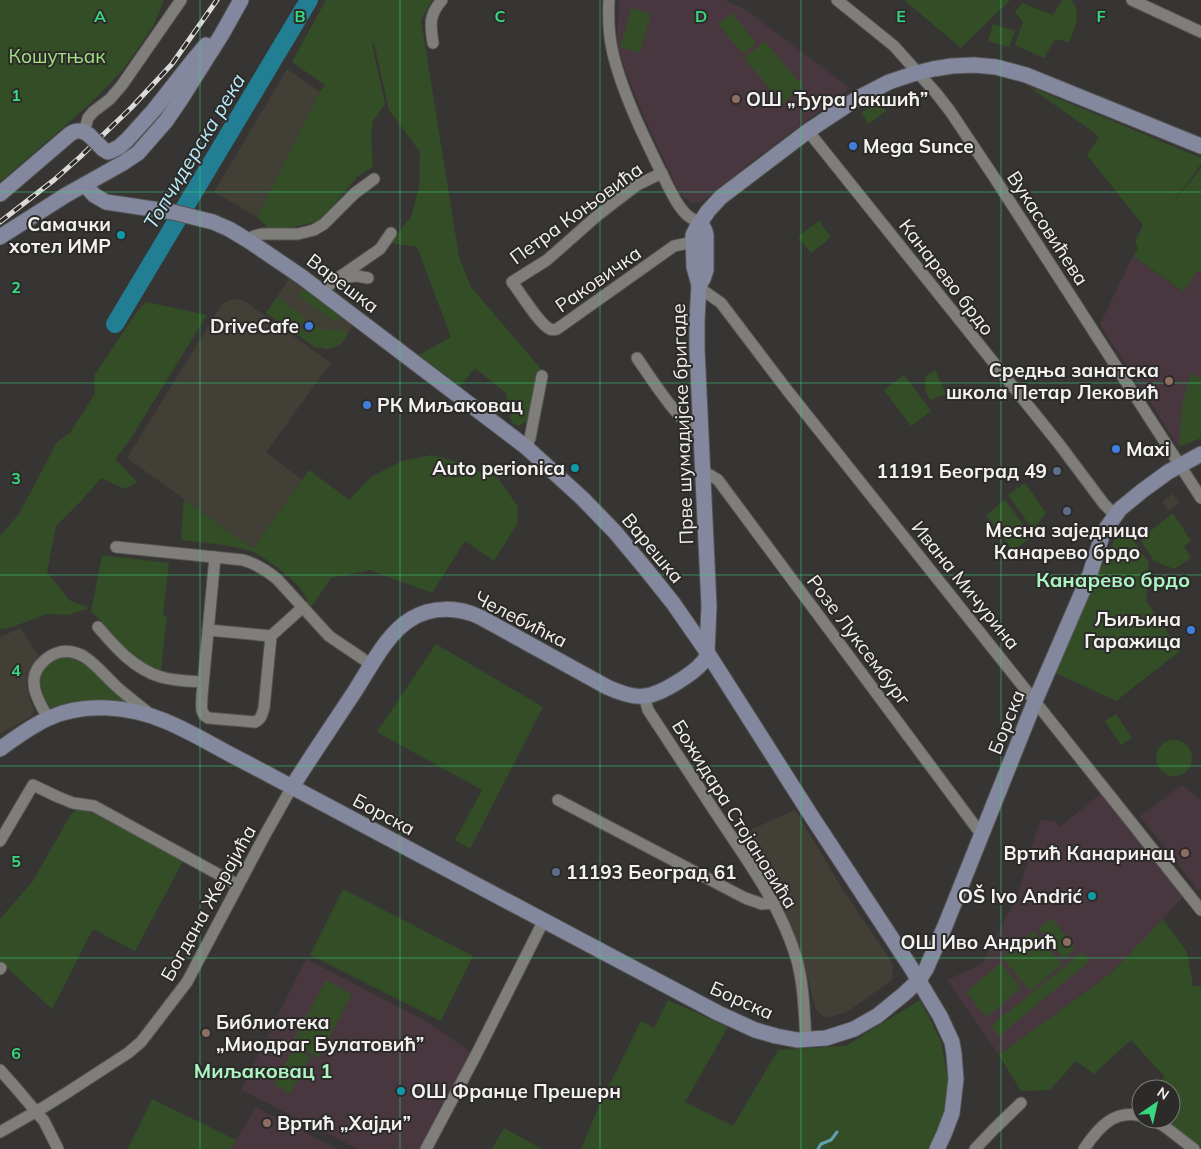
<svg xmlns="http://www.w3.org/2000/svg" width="1201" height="1149" font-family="Mulish,sans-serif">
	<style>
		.built { fill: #423f37 }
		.education { fill: #493740 }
		.green { fill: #334e26 }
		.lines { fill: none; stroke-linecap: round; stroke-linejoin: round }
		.stream { stroke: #60a1af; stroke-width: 3 }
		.river { stroke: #217e93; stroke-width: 18 }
		.street-casing { stroke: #555452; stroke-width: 13 }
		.secondary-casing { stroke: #555452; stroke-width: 17 }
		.street { stroke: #7f7e7b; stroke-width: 11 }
		.secondary { stroke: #84889f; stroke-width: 15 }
		.rail-casing { stroke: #dcdbd9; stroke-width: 5 }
		.rail { stroke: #2c2b29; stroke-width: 3; stroke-dasharray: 9; stroke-linecap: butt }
		.secondary-bridge-casing { stroke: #555452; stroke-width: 17; stroke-linecap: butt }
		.secondary-bridge { stroke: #84889f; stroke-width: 15 }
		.grid { fill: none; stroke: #38d880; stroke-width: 1; stroke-opacity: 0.55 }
		.education-dot { fill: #8d6e63; stroke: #2c2b29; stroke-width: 2 }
		.shop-dot { fill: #3f7fe0; stroke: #2c2b29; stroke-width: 2 }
		.culture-dot { fill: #0f9aa8; stroke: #2c2b29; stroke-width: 2 }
		.service-dot { fill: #5c6f8a; stroke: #2c2b29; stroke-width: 2 }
		.labels { text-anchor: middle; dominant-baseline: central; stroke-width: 4; stroke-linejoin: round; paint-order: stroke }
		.park-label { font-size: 19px; fill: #a1e183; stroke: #2c2b29 }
		.poi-label { font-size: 19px; font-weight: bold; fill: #f3f2f0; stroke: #2c2b29; text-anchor: end }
		.street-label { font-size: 19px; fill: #f3f2f0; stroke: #2c2b29 }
		.water-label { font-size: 20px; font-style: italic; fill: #b9edfc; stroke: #2c2b29 }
		.neighbourhood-label { font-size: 20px; font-weight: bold; fill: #acf5c2; stroke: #2c2b29 }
		.grid-label { font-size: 16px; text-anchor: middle; font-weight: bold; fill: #38d880; stroke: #2c2b29; stroke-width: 4; stroke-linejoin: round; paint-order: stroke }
	</style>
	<rect width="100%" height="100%" fill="#363533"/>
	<g class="built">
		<polygon points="287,69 320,92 257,217 214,192"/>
		<polygon points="290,277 354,323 342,343 335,347 327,349 315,347 267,313"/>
		<polygon points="234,299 243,300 331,363 266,452 302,480 253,549 127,458 222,304 227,301"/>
		<polygon points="1172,494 1180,503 1169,511 1162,502"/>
		<polygon points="20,628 40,658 29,669 26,683 30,700 34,710 33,713 31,716 0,734 0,637"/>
		<polygon points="795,810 842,888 893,964 892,980 847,1012 826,1018 816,1010 802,956 777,893 739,835"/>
	</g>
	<g class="education">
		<polygon points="619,0 725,0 746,10 850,88 754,160 707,198 700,203 692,203 684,198 679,192 641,110 629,80 617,45"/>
		<polygon points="1133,256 1183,292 1197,270 1201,273 1201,438 1179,447 1100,324"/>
		<polygon points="1182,785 1201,800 1201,889 1199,891 1140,816"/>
		<polygon points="1105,790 1187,892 1163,919 1110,974 999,1055 947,980 982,964 1018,894 1040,820 1055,821 1060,827"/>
		<polygon points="306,959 426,1021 475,1055 423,1149 358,1149 241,1090"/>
		<polygon points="256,1107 337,1149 231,1149"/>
	</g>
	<g class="green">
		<polygon points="0,0 164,0 153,26 137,50 119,74 92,102 0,182"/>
		<polygon points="326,0 432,0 421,20 459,257 471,287 541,369 531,413 526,422 518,426 511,422 506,393 475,368 460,386 419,355 451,337 417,247 390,243 411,217 419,188 420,152 389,110 374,42 372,44 385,104 373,121 371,135 373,167 358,176 330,209 316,222 288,228 267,228 266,225 257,217 320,92 325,85 292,62"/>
		<polygon points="904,0 1010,0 961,48"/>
		<path d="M1062 0H1071C1083 13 1074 29 1069 42L1055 39 1044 58 1015 45 1023 22 1015 12 1022 3 1053 15Z"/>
		<polygon points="632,8 651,14 640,53 620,47"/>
		<polygon points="732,13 756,43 743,54 718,24"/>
		<polygon points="993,24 1015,31 1009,47 988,41"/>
		<polygon points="765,41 803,87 782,104 744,58"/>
		<polygon points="1028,86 1201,158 1201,164 1171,205 1201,168 1201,273 1197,270 1184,292 1133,256 1138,249 1135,241 1143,225 1087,155 1099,138 1095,133"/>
		<polygon points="878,101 886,111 869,124 861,113"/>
		<polygon points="819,221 831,237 811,253 798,237"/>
		<path d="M306 288 340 313C340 319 336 322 331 319L301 298 300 294 301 291Z"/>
		<path d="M277 297 305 318 299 327 308 334 315 325C324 331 330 332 340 329L348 334 342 343 335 347 327 349 315 347 266 313Z"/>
		<polygon points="146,302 207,315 129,441 115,459 137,482 125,489 101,478 81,501 56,526 47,572 69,600 89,608 68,615 47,614 9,628 0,629 0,536 19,514 57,442 70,433 95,394 94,376 136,313"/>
		<polygon points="935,370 946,394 930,400 925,389 925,377"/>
		<polygon points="1191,373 1201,379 1201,438 1179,447 1182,406"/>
		<polygon points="904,375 931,411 911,426 884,390"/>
		<path d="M432 455 454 461 477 471 498 478 518 507 517 524 494 561 465 541 432 593 370 570 331 578 310 609C308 604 307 599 304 594 296 580 266 557 250 551 229 544 203 543 181 540L184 499 253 549 309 470 349 500 371 477 402 461Z"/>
		<polygon points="1025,483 1046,513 1033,530 1008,495"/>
		<polygon points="1005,500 1032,536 1013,551 986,515"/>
		<polygon points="1173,513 1191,541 1184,546 1191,558 1174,569 1154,561 1141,541 1148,535 1148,533"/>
		<polygon points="1124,527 1149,563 1146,601 1180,651 1116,701 1056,673 1087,598 1114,540"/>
		<polygon points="102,555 169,563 163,615 167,616 161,671 142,662 120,645 103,622 91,612"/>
		<polygon points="436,644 543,707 470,849 455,840 482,790 377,732"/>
		<path d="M67 656C88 660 91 669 104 683 110 691 118 696 125 701L124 703H77L50 708C47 701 42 694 41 686 38 669 52 659 67 656Z"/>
		<polygon points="1116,714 1132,738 1121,745 1105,721"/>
		<circle cx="1174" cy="758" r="18"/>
		<polygon points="77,809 86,809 183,861 135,951 93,929 52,1009 0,961 0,919 33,881 71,814"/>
		<polygon points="343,889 473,956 441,1021 310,955"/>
		<polygon points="1052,918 1075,949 1063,959 1039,928"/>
		<polygon points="1163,919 1187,952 1193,986 1201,986 1201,1149 1196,1149 1160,1119 1171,1119 1171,1089 1153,1089 1165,1077 1131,1040 1094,1074 1076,1061 1050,1090 1021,1091 999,1055 1110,974"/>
		<polygon points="1034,931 1062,964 1030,991 1002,957"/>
		<polygon points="1082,952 1090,961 999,1036 991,1026"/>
		<polygon points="1001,963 1021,988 986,1017 966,992"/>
		<polygon points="326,980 352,994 318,1058 292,1043"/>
		<polygon points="668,1000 728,1027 685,1102 733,1126 778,1050 846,1046 920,1000 941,1041 950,1091 937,1138 929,1149 581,1149 598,1108 641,1021 654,1028"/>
		<polygon points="294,1048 310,1057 290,1094 274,1084"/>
		<polygon points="152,1099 236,1140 231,1149 128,1149"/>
		<polygon points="504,1128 542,1149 492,1149"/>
	</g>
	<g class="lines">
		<polyline class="stream" points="818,1149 821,1144 831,1140 837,1132"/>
		<polyline class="river" points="115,324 309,0"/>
		<g class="street-casing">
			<g id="street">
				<path d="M609 0C608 18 609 37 613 54 623 94 643 135 661 172 668 185 674 201 684 212 688 217 694 220 700 222"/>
				<polyline points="837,0 894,46 936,93 950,111 994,177 1201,498"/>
				<polyline points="1132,0 1201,32"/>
				<path d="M433 43C430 24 429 15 442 0"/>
				<polyline points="808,131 1059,444 1104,504 1115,515"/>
				<polyline points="84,132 88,118 93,112 110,99 122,85 181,0"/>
				<path d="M662 173 637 185 598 215 547 260 512 282C520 292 539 324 550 329 553 330 554 330 557 329L674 246 693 242"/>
				<polyline points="249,241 254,236 262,234 298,234 314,230 324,224 355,193 374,179"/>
				<polyline points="338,278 380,249 391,233"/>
				<polyline points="699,289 704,291 721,303 787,390 1201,910"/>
				<polyline points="321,291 338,278 357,276 368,278"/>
				<path d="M637 358C651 378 679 423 700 433"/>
				<polyline points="526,447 530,438 542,376"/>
				<polyline points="703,474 710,475 718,480 981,834"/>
				<path d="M116 547 243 560C257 564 266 570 277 579L329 636 372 665"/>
				<path d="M215 557 202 695C202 704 199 713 208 718L255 722C261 719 262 715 264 708L271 636 303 607"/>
				<path d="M98 627C115 647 134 669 161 677 174 681 189 681 203 682"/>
				<polyline points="208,630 271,636"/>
				<path d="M646 696V703L648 710C673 748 698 786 723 824 752 867 781 908 796 957 804 984 804 1012 806 1040"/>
				<path d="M48 718C39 702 26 682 40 665 45 659 52 654 60 652 85 647 100 672 117 687 127 696 139 705 150 714"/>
				<polyline points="558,800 745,898 762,904 774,903"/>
				<polyline points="0,841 33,785 58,797 73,803 94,806 238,885"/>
				<polyline points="0,969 1,968"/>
				<polyline points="0,1070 16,1088 44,1121 58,1149"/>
				<polyline points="1151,1119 1164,1126 1194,1149"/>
				<polyline points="0,1132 44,1107 68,1092 128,1053 141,1042 187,982 266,833 292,787"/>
				<polyline points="426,1149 477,1053 544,920"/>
				<polyline points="975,1149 993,1130 1021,1103"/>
				<path d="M1084 1149C1098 1128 1114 1109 1141 1116"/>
			</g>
		</g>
		<g class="secondary-casing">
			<g id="secondary">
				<polyline points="103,149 108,152 111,151 119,147 127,140 154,110 195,58 206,45"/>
				<polyline points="85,185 94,195 106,202 173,212 213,222 229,229 249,241 302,277 526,447 582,498 615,532 645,568 673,603 707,652 812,817 910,966 940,1016 952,1042 954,1054 956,1079 952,1113 944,1134 937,1149"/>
				<path d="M0 194 70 134C77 129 82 130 89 135"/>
				<polyline points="0,237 66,195 123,163 138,153 166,121 181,99 222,34 241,0"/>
				<polyline points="699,285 703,279 706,270 706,235 705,231 700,222"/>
				<path d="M0 749C15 738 31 726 49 718 84 702 129 706 165 721 192 732 217 748 243 761L718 1013 755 1030 776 1036 797 1040 826 1038 854 1029 877 1016 904 994 919 980 926 969 945 926 1035 701 1090 574 1103 533 1120 509 1142 491 1168 472 1201 454"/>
				<path d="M292 787C312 755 334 723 355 691 370 668 387 633 411 619 432 606 458 607 480 617L607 687C618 692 633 698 645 696 660 695 693 674 703 662 706 659 707 656 707 652L709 606 697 349V320L699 285 694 267 693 235 696 229 708 211 721 197 808 131 858 98 889 82 913 74 933 69 952 66 974 65 996 67 1026 75 1201 146"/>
			</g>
		</g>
		<use href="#street" class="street"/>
		<use href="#secondary" class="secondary"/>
		<g class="rail-casing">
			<polyline id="rail" points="0,222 54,180 80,157 132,107 172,64 217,0"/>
		</g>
		<use href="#rail" class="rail"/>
		<g class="secondary-bridge-casing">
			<polyline id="secondary-bridge" points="89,135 103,149"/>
		</g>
		<use href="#secondary-bridge" class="secondary-bridge"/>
	</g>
	<path class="grid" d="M200 0V1149M400 0V1149M600 0V1149M801 0V1149M1001 0V1149M0 192H1201M0 383H1201M0 575H1201M0 766H1201M0 958H1201"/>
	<g class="education-dot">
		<circle cx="736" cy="99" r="5"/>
		<circle cx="1169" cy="381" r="5"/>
		<circle cx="1185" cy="853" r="5"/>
		<circle cx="1067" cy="942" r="5"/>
		<circle cx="206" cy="1033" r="5"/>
		<circle cx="267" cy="1123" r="5"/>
	</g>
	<g class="shop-dot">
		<circle cx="853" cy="146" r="5"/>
		<circle cx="309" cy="326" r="5"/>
		<circle cx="367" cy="405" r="5"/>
		<circle cx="1116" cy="449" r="5"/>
		<circle cx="1191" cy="630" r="5"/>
	</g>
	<g class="culture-dot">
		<circle cx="121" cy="235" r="5"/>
		<circle cx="575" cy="468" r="5"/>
		<circle cx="1092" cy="896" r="5"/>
		<circle cx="401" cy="1091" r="5"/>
	</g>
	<g class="service-dot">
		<circle cx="1057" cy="471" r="5"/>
		<circle cx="1067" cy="511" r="5"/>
		<circle cx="556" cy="872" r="5"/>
	</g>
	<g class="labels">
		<g class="park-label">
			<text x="57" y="56">Кошутњак</text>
		</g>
		<g class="poi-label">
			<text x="746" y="99" text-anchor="start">ОШ „Ђура Јакшић”</text>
			<text x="863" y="146" text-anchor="start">Mega Sunce</text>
			<text x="111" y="224">Самачки<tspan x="111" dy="22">хотел ИМР</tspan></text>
			<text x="299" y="326">DriveCafe</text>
			<text x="1159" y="370">Средња занатска<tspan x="1159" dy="22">школа Петар Лековић</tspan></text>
			<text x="377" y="405" text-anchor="start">РК Миљаковац</text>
			<text x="1126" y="449" text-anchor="start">Maxi</text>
			<text x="565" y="468">Auto perionica</text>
			<text x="1047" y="471">11191 Београд 49</text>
			<text x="1067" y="530" text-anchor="middle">Месна заједница<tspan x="1067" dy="22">Канарево брдо</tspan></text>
			<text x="1181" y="619">Љиљина<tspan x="1181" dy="22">Гаражица</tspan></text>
			<text x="1175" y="853">Вртић Канаринац</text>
			<text x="566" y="872" text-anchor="start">11193 Београд 61</text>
			<text x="1082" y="896">OŠ Ivo Andrić</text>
			<text x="1057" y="942">ОШ Иво Андрић</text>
			<text x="216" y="1022" text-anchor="start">Библиотека<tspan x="216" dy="22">„Миодраг Булатовић”</tspan></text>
			<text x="411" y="1091" text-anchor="start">ОШ Франце Прешерн</text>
			<text x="277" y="1123" text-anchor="start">Вртић „Хајди”</text>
		</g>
		<g class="street-label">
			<text transform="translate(576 213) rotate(-36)">Петра Коњовића</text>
			<text transform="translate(1048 228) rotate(57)">Вукасовићева</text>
			<text transform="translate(947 277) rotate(52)">Канарево брдо</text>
			<text transform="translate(598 279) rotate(-35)">Раковичка</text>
			<text transform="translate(343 283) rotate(37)">Варешка</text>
			<text transform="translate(682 424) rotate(-92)">Прве шумадијске бригаде</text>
			<text transform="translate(653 548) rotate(50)">Варешка</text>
			<text transform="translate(966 585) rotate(51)">Ивана Мичурина</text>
			<text transform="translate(521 619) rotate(27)">Челебићка</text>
			<text transform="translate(859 640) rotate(53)">Розе Луксембург</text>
			<text transform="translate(1006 722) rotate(-68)">Борска</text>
			<text transform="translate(384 814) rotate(28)">Борска</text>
			<text transform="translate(735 814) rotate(58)">Божидара Стојановића</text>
			<text transform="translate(208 903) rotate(-61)">Богдана Жерајића</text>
			<text transform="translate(742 1000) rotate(24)">Борска</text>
		</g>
		<g class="water-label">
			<text transform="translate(194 151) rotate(-59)">Топчидерска река</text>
		</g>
		<g class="neighbourhood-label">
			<text x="1113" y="579">Канарево брдо</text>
			<text x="263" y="1070">Миљаковац 1</text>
		</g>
	</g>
	<g class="grid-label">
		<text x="100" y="22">A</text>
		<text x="300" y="22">B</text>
		<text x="500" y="22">C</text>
		<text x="701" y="22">D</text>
		<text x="901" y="22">E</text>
		<text x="1101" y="22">F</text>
		<text x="16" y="101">1</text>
		<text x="16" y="293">2</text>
		<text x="16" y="484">3</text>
		<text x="16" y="676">4</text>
		<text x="16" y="867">5</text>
		<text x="16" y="1059">6</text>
	</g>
	<g transform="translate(1156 1104) rotate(34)"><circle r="24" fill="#2c2b29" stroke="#7c7b79"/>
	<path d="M0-4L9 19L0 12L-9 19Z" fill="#38d880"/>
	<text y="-8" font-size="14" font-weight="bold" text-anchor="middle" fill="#f3f2f0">N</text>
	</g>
</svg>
